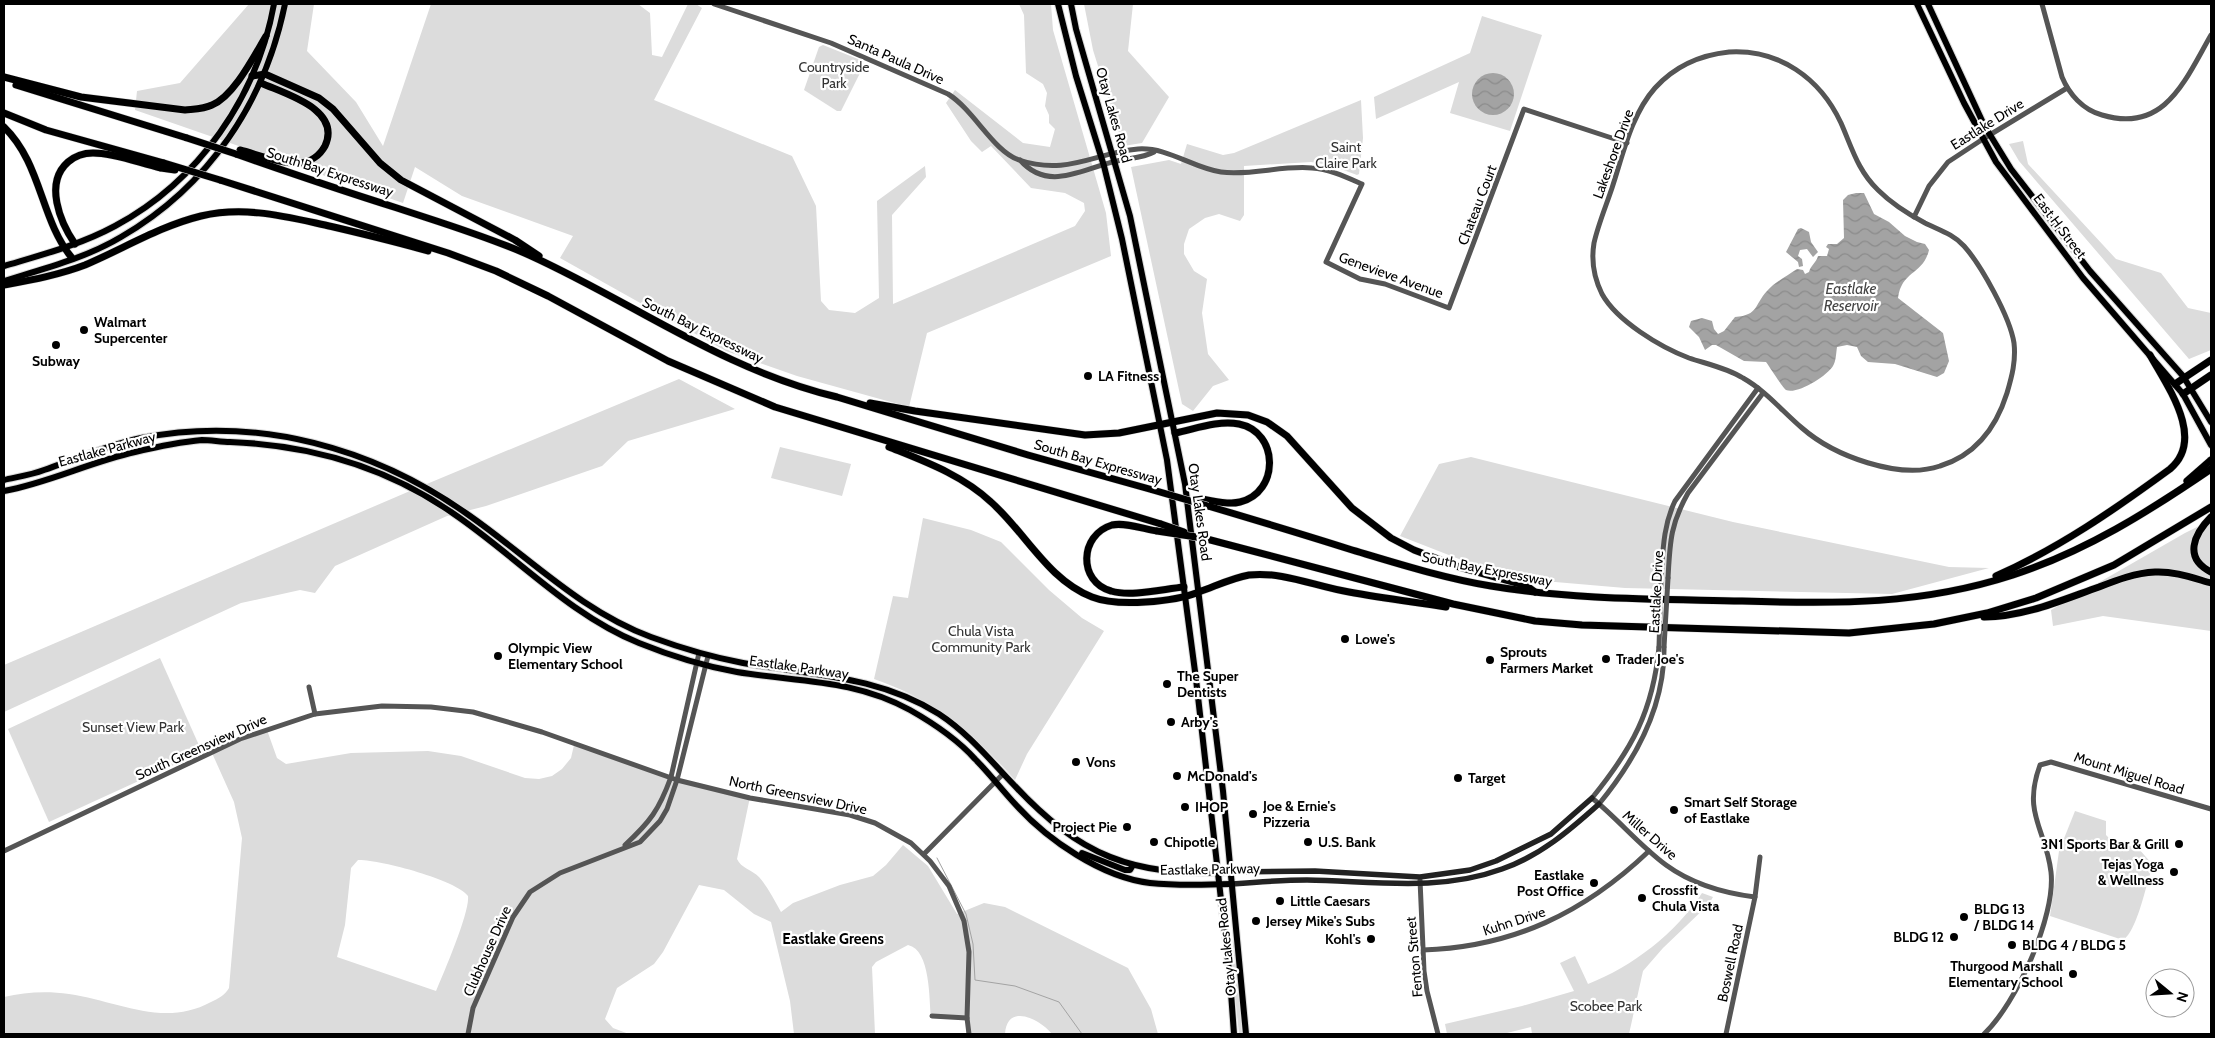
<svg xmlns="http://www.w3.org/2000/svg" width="2215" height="1038" font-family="Cabin,sans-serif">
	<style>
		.green { fill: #dcdcdc; fill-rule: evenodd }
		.water { fill: url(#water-waves) }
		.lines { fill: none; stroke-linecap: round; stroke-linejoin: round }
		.stream { stroke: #a3a3a3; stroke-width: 1 }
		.primary-casing { stroke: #dbdbdb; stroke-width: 8 }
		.motorway-casing { stroke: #dbdbdb; stroke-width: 8 }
		.tertiary { stroke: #555; stroke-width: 5 }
		.secondary { stroke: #222; stroke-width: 5.5 }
		.primary { stroke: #000; stroke-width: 6 }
		.motorway { stroke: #000; stroke-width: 7 }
		.motorway-bridge-casing { stroke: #dbdbdb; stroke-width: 8; stroke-linecap: butt }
		.tertiary-bridge { stroke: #555; stroke-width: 5 }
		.motorway-bridge { stroke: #000; stroke-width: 7 }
		.poi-dot { fill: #000; stroke: #fff; stroke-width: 2 }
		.labels { text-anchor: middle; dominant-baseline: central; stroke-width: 4.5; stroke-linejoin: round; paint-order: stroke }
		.street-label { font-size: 14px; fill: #000; stroke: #fff }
		.park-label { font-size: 14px; fill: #333; stroke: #fff }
		.poi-label { font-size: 14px; font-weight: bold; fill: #000; stroke: #fff; text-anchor: start }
		.water-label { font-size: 15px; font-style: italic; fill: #444; stroke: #fff }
		.neighbourhood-label { font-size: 15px; font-weight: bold; fill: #000; stroke: #fff }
	</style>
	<defs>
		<pattern id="water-waves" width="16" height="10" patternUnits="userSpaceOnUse" patternTransform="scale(1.25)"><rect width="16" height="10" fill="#a3a3a3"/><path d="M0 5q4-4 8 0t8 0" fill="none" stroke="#8b8b8b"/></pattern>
	</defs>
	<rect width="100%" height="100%" fill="#fff"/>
	<g class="green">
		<polygon points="249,4 314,4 307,51 356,102 383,146 431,4 638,4 650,13 652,55 662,57 688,4 696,4 702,8 654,100 792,156 816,206 821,301 829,310 855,313 879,298 877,201 925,166 926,177 892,215 893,304 1075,226 1085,211 1084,203 1065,193 1031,188 991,146 982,152 971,141 946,103 955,90 1023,143 1050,147 1055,129 1049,123 1049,115 1045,106 1047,93 1043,84 1026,73 1024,15 1019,4 1051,4 1053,30 1106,213 1111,256 927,333 909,407 797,376 726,351 560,258 573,236 462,196 415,167 403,203 135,110 137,91 180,83"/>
		<polygon points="1084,4 1133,4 1128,51 1169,97 1142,143 1123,146 1093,50"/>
		<polygon points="1482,16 1542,35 1510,131 1450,113 1459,82 1376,119 1374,97 1470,53"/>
		<polygon points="823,45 863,61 864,65 841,111 837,111 804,90 819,47"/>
		<polygon points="1361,100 1363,138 1359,174 1357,175 1330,165 1311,162 1244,166 1244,215 1240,221 1219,214 1205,218 1189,229 1184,244 1184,254 1194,271 1207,279 1202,313 1208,354 1229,380 1213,386 1193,411 1182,404 1131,167 1169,160 1181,164 1187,144 1223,155 1234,153"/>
		<polygon points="2023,141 2028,164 2116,259 2161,273 2188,308 2211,313 2211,350 2189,359 2019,161 2009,144"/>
		<polygon points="679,379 735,409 628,441 602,466 486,506 447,516 335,566 315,593 300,590 241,603 4,712 4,665 410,491"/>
		<polygon points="780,447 851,464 842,496 771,478"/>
		<polygon points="1471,457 1733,522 1949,567 1989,568 1892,594 1625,588 1532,580 1477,566 1400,536 1439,464"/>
		<path d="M923 518 971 530 1001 542 1049 590 1082 618 1104 631 1027 754 1015 780C974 734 933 699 874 679L893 596 908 598Z"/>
		<polygon points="2211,520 2211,631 2103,616 2053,626 2051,610 2185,533"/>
		<polygon points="160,658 202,752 49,822 8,729"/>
		<path d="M267 730 277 758 286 764 351 753 428 751 461 756 525 778 539 779 552 776 562 769 571 758 574 745 659 775 750 797 737 859C741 868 752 870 759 877 768 887 774 900 781 912L793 903 840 885 873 876 886 865 903 845 928 866 957 914 984 903 1005 907 1128 968 1151 1009 1158 1034H1052C1039 1018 1007 1003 1005 1034H966V1017L931 1018C929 1000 931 950 908 945L876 962 872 967 875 1034H794L790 1001 771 922 754 914 724 890 699 885 663 952 654 964 617 988 605 1019 613 1028 629 1034H4V997C25 992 47 991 69 994 118 1001 163 1028 211 1002 218 999 225 995 229 988L242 838 234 802 212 753ZM358 860C378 859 457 880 468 896 470 912 444 972 436 991L337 957 345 925 351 868Z"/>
		<path d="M2075 811 2106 821V835L2112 841 2138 848 2153 865C2146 883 2138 930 2123 940L2050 916 2059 851Z"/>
		<path d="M1702 893 1713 897 1709 904 1663 948 1643 971 1629 1034H1532L1531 1027 1503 1034H1447L1445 1024 1522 1006 1574 991 1560 963 1575 956 1588 984C1632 967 1676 933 1702 893Z"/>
		<polygon points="1228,929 1234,943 1242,1034 1239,1034"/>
	</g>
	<g class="water">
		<circle cx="1493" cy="94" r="21"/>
		<path d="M1856 193H1864L1874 214 1889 222 1905 236 1917 242 1925 244 1929 250C1923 275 1902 270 1898 298L1943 333 1949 361 1944 373 1937 377 1895 364 1868 362 1861 356 1857 347 1847 345 1837 347C1836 354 1836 361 1833 366 1827 376 1797 395 1786 390 1783 388 1769 366 1766 362L1744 361 1716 345H1712L1705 350 1699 337 1689 327 1691 321 1702 318 1712 321 1714 329 1718 334 1724 331 1735 317C1759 315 1754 305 1767 291 1775 282 1787 276 1797 269L1803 270 1805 274 1809 272C1811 265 1816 263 1818 256H1827L1829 249 1826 247 1828 244H1837L1844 238 1843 200 1848 195Z"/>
		<polygon points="1801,228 1809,232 1811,242 1818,252 1813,257 1807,249 1800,250 1798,256 1802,259 1803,266 1799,267 1798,262 1786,252 1798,229"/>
	</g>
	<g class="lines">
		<polyline class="stream" points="937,858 966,914 973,944 975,980 1015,986 1059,1002 1082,1034"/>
		<g class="primary-casing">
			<g id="primary">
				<polyline points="1058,4 1076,76 1104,166 1122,239 1167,460 1196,679 1230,979 1234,1034"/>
				<polyline points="1071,4 1076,29 1130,216 1185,484 1223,791 1246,1034"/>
				<polyline points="1917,4 1964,103 1996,162 2083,278 2183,394 2211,445"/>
				<polyline points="1928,4 1984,125 2011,169 2090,271 2183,376 2211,422"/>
				<path d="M4 266C41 255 80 245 115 226 199 181 257 97 274 4"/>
				<path d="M4 281C43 269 86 258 121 237 209 186 265 102 285 4"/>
				<path d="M4 480C17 477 31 475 44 470 75 459 108 445 141 438 258 415 375 448 470 516 530 558 581 611 651 637 681 648 711 657 743 663 811 675 879 676 939 714 968 733 990 760 1013 784 1080 856 1132 877 1231 872"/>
				<path d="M4 491C48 483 90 462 135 452 156 447 180 442 202 440 211 440 221 442 230 442 311 445 387 467 454 514 516 556 568 614 639 643 671 656 703 666 737 672 798 682 854 679 910 710 933 723 957 739 975 759 989 773 1002 790 1016 805 1048 840 1101 877 1150 883 1177 886 1204 885 1232 884"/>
				<polyline points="1082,853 1125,870 1130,870 1133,865"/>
			</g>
		</g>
		<g class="motorway-casing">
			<g id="motorway">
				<polyline points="252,76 265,74 319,98 333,109 380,163 401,180 515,240 539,256"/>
				<path d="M4 77 81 97 185 110C194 109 204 109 212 105 234 96 254 56 266 36"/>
				<polyline points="16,85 187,138"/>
				<polyline points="4,113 46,130 164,163"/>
				<path d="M4 127C42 164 40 219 72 258"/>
				<path d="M240 150C256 154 284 165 300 163 311 162 320 155 325 146 342 109 285 94 261 83"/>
				<path d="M236 154C290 173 343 191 397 208 442 223 486 236 529 255 635 303 721 369 837 397L1028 455 1153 490"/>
				<polyline points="220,180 448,253 496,271 548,296 668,361 775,407 1161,524"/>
				<path d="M75 244C60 222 44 183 68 162 75 156 84 153 93 153 115 153 139 163 161 168"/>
				<path d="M4 285C31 280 59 275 85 265 123 249 160 226 201 216 244 206 283 216 325 225 359 233 394 241 428 251"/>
				<polyline points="2175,384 2211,360"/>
				<polyline points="2183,394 2211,375"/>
				<polyline points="870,403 915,411 1085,435 1119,433 1217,413 1248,415 1267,422 1287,436 1352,508 1391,538 1414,550 1462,568 1527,586 1535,592"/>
				<path d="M1175 433C1195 429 1218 420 1239 424 1279 432 1280 492 1240 502 1228 505 1215 501 1202 499"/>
				<path d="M889 447C926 462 962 475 991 502 1025 532 1048 580 1092 597 1117 607 1174 602 1199 592 1216 586 1232 578 1249 575 1282 571 1317 587 1349 592 1381 598 1414 602 1446 607"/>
				<polyline points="2187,481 2211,460"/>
				<path d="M1208 506C1255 520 1302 534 1349 549 1396 563 1443 578 1491 586 1574 600 1658 599 1742 601 1838 604 1921 605 2013 575 2086 551 2148 512 2211 469"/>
				<path d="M2211 517C2194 534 2183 558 2211 572"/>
				<path d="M1157 531C1144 529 1125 522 1112 525 1079 535 1078 582 1111 591 1131 597 1163 589 1184 587"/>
				<polyline points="1203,538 1453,604 1535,621 1582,625 1849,633 1934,624 1987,613 2036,598 2114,565 2211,507"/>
				<path d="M1996 576C2059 548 2114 510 2170 469 2206 439 2167 386 2150 355"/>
				<path d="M1984 617C2024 617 2062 600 2099 587 2117 580 2135 573 2155 572 2174 571 2193 578 2211 583"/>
			</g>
		</g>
		<g class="tertiary">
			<path d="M714 4 831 43 948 94C974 110 993 151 1019 160 1067 176 1094 153 1138 149 1168 147 1193 168 1221 172 1251 176 1282 165 1312 168 1329 169 1346 177 1362 184L1326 262 1360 279 1385 284 1449 308 1524 109 1627 143"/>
			<path d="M2042 4 2062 77C2069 94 2083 110 2102 115 2165 134 2185 80 2211 35"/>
			<path d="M1729 52C1779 49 1820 78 1841 123 1852 148 1858 171 1878 190 1892 204 1908 214 1925 223 1939 230 1953 234 1964 246 1981 265 2010 317 2014 343 2016 361 2012 376 2007 393 1996 428 1976 455 1940 466 1899 480 1834 456 1802 428 1783 412 1766 391 1743 378 1727 368 1707 364 1689 358 1660 347 1617 321 1602 294 1594 278 1591 261 1594 243 1598 225 1606 206 1612 188 1623 155 1631 115 1655 88 1675 66 1700 55 1729 52Z"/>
			<path d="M1020 160C1049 193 1083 168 1117 161 1130 158 1143 158 1154 152"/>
			<polyline points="1914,217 1929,186 1948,162 1983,139 2067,88"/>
			<path d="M1668 578C1670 543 1670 525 1688 493L1763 393"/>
			<path d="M1661 579C1663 551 1663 526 1675 501L1758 388"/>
			<path d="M1659 647C1653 711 1632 749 1592 798 1618 819 1639 845 1666 865 1692 884 1723 893 1755 897"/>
			<polyline points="309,687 315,714"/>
			<path d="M1599 804C1636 759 1665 707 1664 647"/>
			<path d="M625 845C650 822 659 810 671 777L699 653"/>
			<polyline points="4,851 240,739 315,714 382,706 431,707 473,712 542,732 677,780 750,798 850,815 875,823 911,843 930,861 949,886 964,921 969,952 967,1018 969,1034"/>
			<polyline points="924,854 1003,774"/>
			<polyline points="1420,880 1424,971 1427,991 1438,1034"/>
			<path d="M1423 950C1513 947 1584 913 1649 851"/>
			<polyline points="932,1016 967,1018"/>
			<polyline points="468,1034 473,1008 513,917 530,892 560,873 640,842 660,821 667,809 677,780 708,656"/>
			<polyline points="1726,1034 1755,897 1760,857"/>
			<path d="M1984 1034C2016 1004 2056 916 2051 872 2046 829 2022 814 2040 765L2051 762 2211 809"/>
		</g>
		<g class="secondary">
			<polyline points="1231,872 1315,871 1420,877 1470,870 1496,861 1551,834 1592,798"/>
			<path d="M1232 884C1257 882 1282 880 1307 880 1373 881 1439 892 1502 869 1540 856 1570 830 1599 804"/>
		</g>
		<use href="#primary" class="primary"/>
		<use href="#motorway" class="motorway"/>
		<g class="motorway-bridge-casing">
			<g id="motorway-bridge">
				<polyline points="187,138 236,154"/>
				<polyline points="164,163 220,180"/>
				<polyline points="161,168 175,170"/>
				<polyline points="1153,490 1208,506"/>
				<polyline points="1161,524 1184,532"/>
				<polyline points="1157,531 1203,538"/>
			</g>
		</g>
		<g class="tertiary-bridge">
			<polyline points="1659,647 1661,579"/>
			<polyline points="1664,647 1668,578"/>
		</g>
		<use href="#motorway-bridge" class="motorway-bridge"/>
	</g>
	<g class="poi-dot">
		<circle cx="84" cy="330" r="5"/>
		<circle cx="56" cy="345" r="5"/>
		<circle cx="1088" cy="376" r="5"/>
		<circle cx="1345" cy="639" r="5"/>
		<circle cx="498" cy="656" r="5"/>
		<circle cx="1606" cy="659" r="5"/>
		<circle cx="1490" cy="660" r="5"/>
		<circle cx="1167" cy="684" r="5"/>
		<circle cx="1171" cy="722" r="5"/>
		<circle cx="1076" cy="762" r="5"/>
		<circle cx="1177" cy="776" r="5"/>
		<circle cx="1458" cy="778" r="5"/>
		<circle cx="1185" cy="807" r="5"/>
		<circle cx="1674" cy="810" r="5"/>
		<circle cx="1253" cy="814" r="5"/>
		<circle cx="1127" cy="827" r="5"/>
		<circle cx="1154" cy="842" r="5"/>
		<circle cx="1308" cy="842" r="5"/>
		<circle cx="2179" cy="844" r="5"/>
		<circle cx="2174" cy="872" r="5"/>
		<circle cx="1594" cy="883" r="5"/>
		<circle cx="1642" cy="898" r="5"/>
		<circle cx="1280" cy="901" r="5"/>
		<circle cx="1964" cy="917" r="5"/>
		<circle cx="1256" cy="921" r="5"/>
		<circle cx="1954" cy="937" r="5"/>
		<circle cx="1371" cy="939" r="5"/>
		<circle cx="2012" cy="945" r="5"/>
		<circle cx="2073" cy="974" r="5"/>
	</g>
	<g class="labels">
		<g class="street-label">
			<text transform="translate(896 59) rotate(24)">Santa Paula Drive</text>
			<text transform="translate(1114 115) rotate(74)">Otay Lakes Road</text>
			<text transform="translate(1987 124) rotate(-32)">Eastlake Drive</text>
			<text transform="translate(1613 154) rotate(-70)">Lakeshore Drive</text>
			<text transform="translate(330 172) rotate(18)">South Bay Expressway</text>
			<text transform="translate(1477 205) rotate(-69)">Chateau Court</text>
			<text transform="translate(2060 226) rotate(53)">East H Street</text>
			<text transform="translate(1391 275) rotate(20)">Genevieve Avenue</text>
			<text transform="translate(703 330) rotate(26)">South Bay Expressway</text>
			<text transform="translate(107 449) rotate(-15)">Eastlake Parkway</text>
			<text transform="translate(1098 462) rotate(16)">South Bay Expressway</text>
			<text transform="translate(1200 512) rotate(82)">Otay Lakes Road</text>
			<text transform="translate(1487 569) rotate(11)">South Bay Expressway</text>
			<text transform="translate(1656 592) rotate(-87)">Eastlake Drive</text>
			<text transform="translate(799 667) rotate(8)">Eastlake Parkway</text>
			<text transform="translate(201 747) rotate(-24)">South Greensview Drive</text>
			<text transform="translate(2129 773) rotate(17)">Mount Miguel Road</text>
			<text transform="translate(798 795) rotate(12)">North Greensview Drive</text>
			<text transform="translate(1650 835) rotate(41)">Miller Drive</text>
			<text transform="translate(1210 869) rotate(-1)">Eastlake Parkway</text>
			<text transform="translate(1514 921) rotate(-18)">Kuhn Drive</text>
			<text transform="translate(1226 947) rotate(-96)">Otay Lakes Road</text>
			<text transform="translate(487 951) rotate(-66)">Clubhouse Drive</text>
			<text transform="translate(1414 957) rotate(-95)">Fenton Street</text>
			<text transform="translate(1730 963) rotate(-78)">Boswell Road</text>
		</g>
		<g class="park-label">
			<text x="834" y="67">Countryside<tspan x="834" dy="16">Park</tspan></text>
			<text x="1346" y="147">Saint<tspan x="1346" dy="16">Claire Park</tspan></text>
			<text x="981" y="631">Chula Vista<tspan x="981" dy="16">Community Park</tspan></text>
			<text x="133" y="727">Sunset View Park</text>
			<text x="1606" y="1006">Scobee Park</text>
		</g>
		<g class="poi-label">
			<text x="94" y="322">Walmart<tspan x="94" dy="16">Supercenter</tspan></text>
			<text x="56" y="361" text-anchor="middle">Subway</text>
			<text x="1098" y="376">LA Fitness</text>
			<text x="1355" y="639">Lowe's</text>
			<text x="508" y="648">Olympic View<tspan x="508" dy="16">Elementary School</tspan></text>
			<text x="1500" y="652">Sprouts<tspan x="1500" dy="16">Farmers Market</tspan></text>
			<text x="1616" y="659">Trader Joe's</text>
			<text x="1177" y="676">The Super<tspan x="1177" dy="16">Dentists</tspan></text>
			<text x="1181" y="722">Arby's</text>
			<text x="1086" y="762">Vons</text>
			<text x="1187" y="776">McDonald's</text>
			<text x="1468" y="778">Target</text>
			<text x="1684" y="802">Smart Self Storage<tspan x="1684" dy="16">of Eastlake</tspan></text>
			<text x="1263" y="806">Joe &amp; Ernie's<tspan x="1263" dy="16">Pizzeria</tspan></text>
			<text x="1195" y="807">IHOP</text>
			<text x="1117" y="827" text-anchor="end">Project Pie</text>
			<text x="1164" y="842">Chipotle</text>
			<text x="1318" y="842">U.S. Bank</text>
			<text x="2169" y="844" text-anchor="end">3N1 Sports Bar &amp; Grill</text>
			<text x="2164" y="864" text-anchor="end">Tejas Yoga<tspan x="2164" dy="16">&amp; Wellness</tspan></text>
			<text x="1584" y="875" text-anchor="end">Eastlake<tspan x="1584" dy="16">Post Office</tspan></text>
			<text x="1652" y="890">Crossfit<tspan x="1652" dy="16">Chula Vista</tspan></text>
			<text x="1290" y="901">Little Caesars</text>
			<text x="1974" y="909">BLDG 13<tspan x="1974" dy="16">/ BLDG 14</tspan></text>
			<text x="1266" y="921">Jersey Mike's Subs</text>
			<text x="1944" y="937" text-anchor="end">BLDG 12</text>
			<text x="1361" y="939" text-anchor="end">Kohl's</text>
			<text x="2022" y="945">BLDG 4 / BLDG 5</text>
			<text x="2063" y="966" text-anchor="end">Thurgood Marshall<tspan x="2063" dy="16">Elementary School</tspan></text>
		</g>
		<g class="water-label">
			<text x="1851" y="289">Eastlake<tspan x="1851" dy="17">Reservoir</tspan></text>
		</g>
		<g class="neighbourhood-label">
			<text x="833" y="939">Eastlake Greens</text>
		</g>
	</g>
	<rect width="2215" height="1038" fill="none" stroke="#000000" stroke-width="10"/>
	<g transform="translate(2170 993) rotate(108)"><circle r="24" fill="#ffffff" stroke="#999999"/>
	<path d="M0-4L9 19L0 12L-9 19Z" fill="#000000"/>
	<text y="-8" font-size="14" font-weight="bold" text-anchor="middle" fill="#000000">N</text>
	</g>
</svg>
